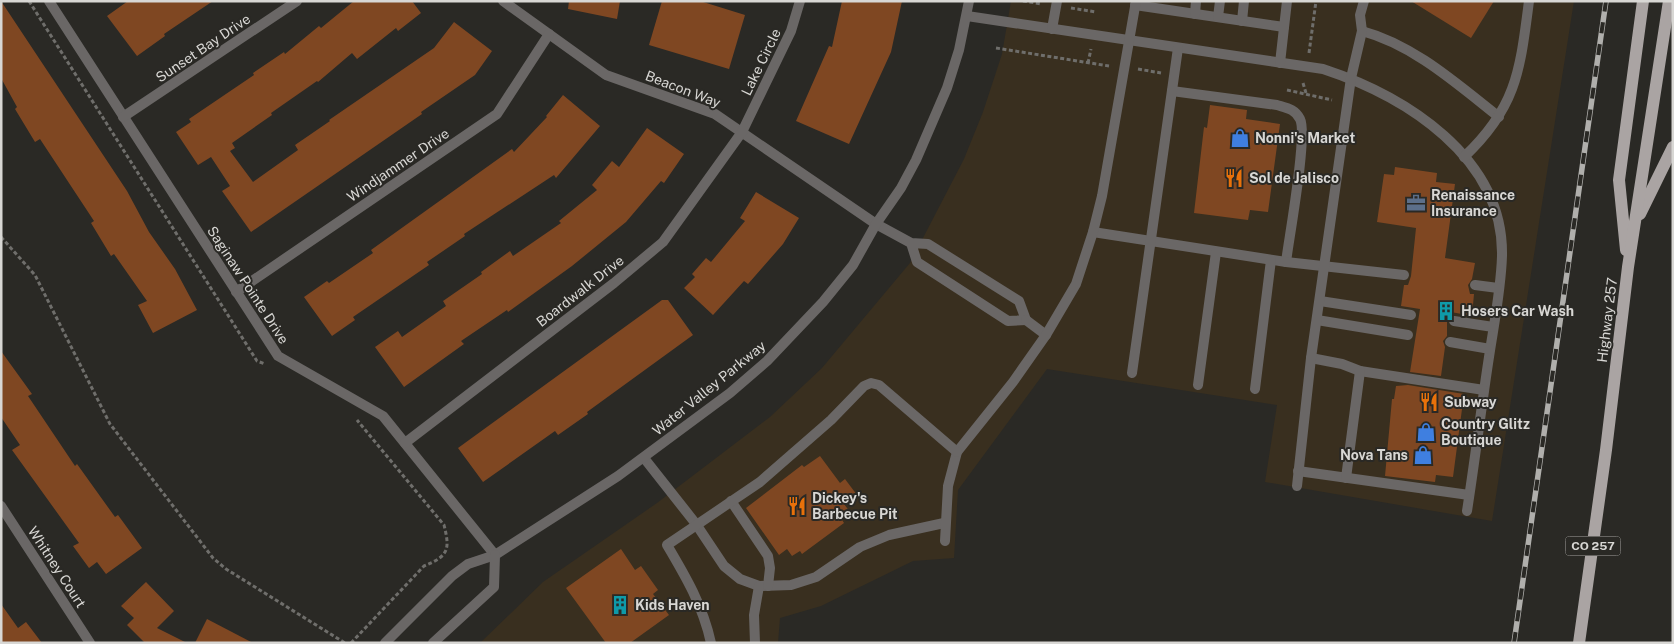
<svg xmlns="http://www.w3.org/2000/svg" width="1674" height="644" font-family="'Public Sans',sans-serif">
	<style>
		.commercial { fill: #392f1f }
		.building { fill: #7f4722 }
		.lines { fill: none; stroke-linecap: round; stroke-linejoin: round }
		.path { stroke: #6f6e6b; stroke-width: 3; stroke-dasharray: 4 2.5; stroke-linecap: butt }
		.service { stroke: #6a6766; stroke-width: 10 }
		.minor { stroke: #6a6766; stroke-width: 10 }
		.primary { stroke: #aaa4a3; stroke-width: 12 }
		.rail-casing { stroke: #b0afac; stroke-width: 5.5 }
		.rail { stroke: #2a2925; stroke-width: 4; stroke-dasharray: 11; stroke-linecap: butt }
		.labels { text-anchor: middle; dominant-baseline: central; stroke-width: 4; stroke-linejoin: round; paint-order: stroke }
		.shield { fill: #2a2925; stroke: #a4a3a0; stroke-width: 1 }
		.shield-label { font-size: 12px; font-weight: bold; fill: #d8d7d4 }
		.street-label { font-size: 14px; fill: #d8d7d4; stroke: #2a2925 }
		.poi-label { font-size: 14px; font-weight: bold; fill: #d8d7d4; stroke: #2a2925; text-anchor: start }
	</style>
	<rect width="100%" height="100%" fill="#2a2925"/>
	<polygon class="commercial" points="1011,1 1574,1 1492,521 1265,482 1277,405 1047,369 958,490 954,558 913,561 821,606 780,618 778,643 480,643 543,582 657,503 770,417 822,368 910,263 964,159 983,112 1002,54"/>
	<g class="building">
		<polygon points="1,1 127,191 149,232 175,269 197,310 153,333 138,305 147,301 114,254 111,256 91,223 94,221 40,139 35,142 15,109 17,107 1,78"/>
		<polygon points="128,1 213,1 164,34 165,36 137,56 107,16"/>
		<polygon points="354,1 412,1 421,13 398,31 396,28 357,59 352,53 318,82 317,81 271,113 272,115 232,143 235,148 230,151 253,182 298,150 295,145 330,121 329,120 434,48 454,22 492,51 475,75 421,112 422,114 251,232 222,191 230,186 211,157 198,165 176,132 191,122 189,119 254,75 253,73 284,52 285,54 319,26 321,28"/>
		<polygon points="569,1 620,1 617,19 568,9"/>
		<polygon points="662,1 700,1 745,15 729,69 649,45"/>
		<polygon points="842,1 902,1 891,52 849,144 796,121 829,46 832,47"/>
		<polygon points="1411,1 1494,1 1471,38"/>
		<polygon points="563,95 600,126 556,178 554,175 464,234 465,236 427,262 429,265 353,317 355,320 332,336 304,297 327,281 329,283 373,253 371,250 512,149 514,152 547,117 546,116"/>
		<polygon points="1210,105 1247,110 1246,119 1280,124 1268,212 1250,210 1248,220 1194,213 1204,127 1207,128"/>
		<polygon points="647,128 684,154 664,183 661,181 626,222 572,266 508,312 507,310 461,341 464,344 404,387 375,347 398,331 402,337 446,306 443,301 482,274 481,272 510,251 513,256 561,223 559,221 597,190 592,185 612,161 619,167"/>
		<polygon points="1395,167 1437,173 1436,182 1455,184 1445,258 1475,263 1472,279 1468,285 1470,294 1474,294 1472,316 1451,312 1447,319 1447,336 1443,341 1445,347 1441,376 1410,372 1420,309 1401,306 1404,285 1408,285 1411,276 1416,228 1377,222 1384,174 1394,175"/>
		<polygon points="756,192 799,218 783,244 748,284 744,281 713,315 684,288 695,277 692,274 706,258 711,262 745,221 740,218"/>
		<polygon points="662,300 668,300 693,335 587,412 588,414 558,435 555,431 483,482 458,448"/>
		<polygon points="1,351 32,394 28,396 75,466 77,464 115,517 118,515 142,548 106,574 97,562 89,568 73,546 79,543 12,450 20,445 1,417"/>
		<polygon points="1408,385 1464,394 1453,477 1436,475 1435,482 1385,476 1392,399 1394,399 1396,386"/>
		<polygon points="820,456 840,483 845,479 857,495 844,504 850,512 841,518 844,523 802,554 800,551 792,556 787,549 779,555 746,508 802,465 804,467"/>
		<polygon points="621,549 635,570 641,566 658,590 653,594 669,615 630,643 606,643 566,588"/>
		<polygon points="146,582 174,611 157,628 187,643 145,643 127,625 134,618 121,606"/>
		<polygon points="1,604 18,628 26,622 42,643 1,643"/>
		<polygon points="207,619 253,643 195,643"/>
	</g>
	<g class="lines">
		<g class="path">
			<polyline points="29,1 257,361 265,364"/>
			<polyline points="1023,1 1042,4"/>
			<polyline points="1071,8 1096,12"/>
			<polyline points="996,48 1109,66"/>
			<polyline points="1309,53 1316,1"/>
			<polyline points="1088,63 1091,49"/>
			<polyline points="1138,69 1161,73"/>
			<polyline points="1303,83 1306,93"/>
			<polyline points="1287,90 1332,100"/>
			<polyline points="1,237 35,275 110,424 213,558 226,569 345,643"/>
			<path d="M351 643 424 566C449 556 450 549 444 525L357 420"/>
		</g>
		<g class="service">
			<polyline points="1135,5 1284,27"/>
			<polyline points="1195,14 1196,1"/>
			<path d="M967 16 1323 69C1405 96 1504 157 1502 256 1501 289 1494 324 1489 357 1481 409 1475 460 1467 511"/>
			<polyline points="1218,17 1220,1"/>
			<polyline points="1242,21 1244,1"/>
			<polyline points="1052,29 1057,1"/>
			<path d="M1362 31C1414 45 1457 84 1499 117"/>
			<polyline points="1280,63 1287,1"/>
			<path d="M1172 91 1277 105C1287 108 1295 109 1300 119 1308 135 1289 238 1286 262"/>
			<path d="M1464 157C1517 107 1520 70 1529 1"/>
			<polyline points="876,224 911,243 928,244 1019,301 1026,320 1008,321 917,262 911,243"/>
			<polyline points="1093,232 1286,262 1404,275"/>
			<polyline points="1475,285 1498,288"/>
			<polyline points="1320,301 1411,315"/>
			<polyline points="1026,320 1046,335"/>
			<polyline points="1317,320 1408,335"/>
			<polyline points="1454,321 1493,327"/>
			<polyline points="1450,342 1490,349"/>
			<polyline points="1311,358 1342,364 1360,371 1484,390"/>
			<polyline points="1132,373 1178,48"/>
			<polyline points="1198,385 1216,252"/>
			<polyline points="1255,389 1271,260"/>
			<polyline points="644,458 696,524 724,566 740,579 759,586 791,585 816,577 860,547 889,535 944,523"/>
			<polyline points="1298,471 1469,495"/>
			<polyline points="1346,478 1360,371"/>
			<polyline points="1297,486 1311,358 1351,78 1362,31 1360,15 1364,1"/>
			<polyline points="731,501 768,556 770,568 768,586"/>
			<polyline points="945,541 948,486 957,452 1013,382 1046,335 1076,284 1093,232 1102,196 1136,1"/>
			<path d="M711 643C703 606 686 577 667 545L760 482 831 420 864 386 871 383 879 385 957 452"/>
			<polyline points="755,643 754,615 759,586"/>
		</g>
		<g class="minor">
			<polyline points="49,1 278,356 383,416 495,555"/>
			<polyline points="503,1 606,75 715,114 876,224"/>
			<polyline points="123,117 297,1"/>
			<polyline points="236,292 497,114 549,34"/>
			<polyline points="405,443 614,283 663,242 742,132 791,31 800,1"/>
			<polyline points="1,506 90,643"/>
			<polyline points="385,643 452,576 468,564 495,555 618,476 730,393 767,361 823,302 853,265 876,224 901,188 916,160 947,88 959,50 969,1"/>
			<polyline points="433,643 494,587 495,555"/>
		</g>
		<g class="primary">
			<polyline points="1640,214 1673,147"/>
			<polyline points="1626,250 1619,180 1643,1"/>
			<polyline points="1579,643 1606,450 1628,267 1669,1"/>
		</g>
		<g class="rail-casing">
			<polyline id="rail" points="1514,643 1606,1"/>
		</g>
		<use href="#rail" class="rail"/>
	</g>
	<defs>
		<g id="shop-bare" transform="scale(1.5)"><path d="M-5-2.5h2.3a2.7 3.5 0 0 1 5.4 0H5L5.5 6h-11ZM-1.5-2.5h3a1.5 2.3 0 0 0-3 0Z" fill="#3f7fe0" stroke="#2a2925" stroke-width="2.5" paint-order="stroke"/></g>
		<g id="restaurant-bare" transform="scale(1.5)"><path d="M-5-6h1v4h1v-4h1v4h1v-4h1v5L-1.5 .5V6h-2V.5L-5-1ZM5-6V6H3V1.5H1.5Q1.5-4 5-6Z" fill="#e8710a" stroke="#2a2925" stroke-width="2.5" paint-order="stroke"/></g>
		<g id="office-bare" transform="scale(1.5)"><path d="M-6-3h4V-5.5h4V-3h4V5H-6ZM-1-4.5V-3h2v-1.5ZM-6 0V1H6V0Z" fill="#5c6f8a" stroke="#2a2925" stroke-width="2.5" paint-order="stroke"/></g>
		<g id="building-bare" transform="scale(1.5)"><path d="M-4-6H4V6H1V3H-1V6H-4ZM-2.5-4.3h1.7v1.8h-1.7ZM.8-4.3h1.7v1.8H.8ZM-2.5-1h1.7V.8h-1.7ZM.8-1h1.7V.8H.8Z" fill="#0f9aa8" stroke="#2a2925" stroke-width="2.5" paint-order="stroke"/></g>
	</defs>
	<g fill-rule="evenodd">
		<use href="#shop-bare" x="1240" y="138"/>
		<use href="#restaurant-bare" x="1234" y="178"/>
		<use href="#office-bare" x="1416" y="203"/>
		<use href="#building-bare" x="1446" y="311"/>
		<use href="#restaurant-bare" x="1429" y="402"/>
		<use href="#shop-bare" x="1426" y="432"/>
		<use href="#shop-bare" x="1423" y="455"/>
		<use href="#restaurant-bare" x="797" y="506"/>
		<use href="#building-bare" x="620" y="605"/>
	</g>
	<g class="labels">
		<rect class="shield" x="1565.5" y="536.5" width="55" height="19" rx="4"/>
		<g class="shield-label">
			<text x="1593" y="546">CO 257</text>
		</g>
		<g class="street-label">
			<text transform="translate(203 48) rotate(-34)">Sunset Bay Drive</text>
			<text transform="translate(761 62) rotate(-64)">Lake Circle</text>
			<text transform="translate(683 89) rotate(21)">Beacon Way</text>
			<text transform="translate(398 165) rotate(-34)">Windjammer Drive</text>
			<text transform="translate(248 285) rotate(57)">Saginaw Pointe Drive</text>
			<text transform="translate(580 291) rotate(-38)">Boardwalk Drive</text>
			<text transform="translate(1607 320) rotate(-83)">Highway 257</text>
			<text transform="translate(709 388) rotate(-39)">Water Valley Parkway</text>
			<text transform="translate(57 567) rotate(57)">Whitney Court</text>
		</g>
		<g class="poi-label">
			<text x="1255" y="138">Nonni's Market</text>
			<text x="1249" y="178">Sol de Jalisco</text>
			<text x="1431" y="195">Renaissance<tspan x="1431" dy="16">Insurance</tspan></text>
			<text x="1461" y="311">Hosers Car Wash</text>
			<text x="1444" y="402">Subway</text>
			<text x="1441" y="424">Country Glitz<tspan x="1441" dy="16">Boutique</tspan></text>
			<text x="1408" y="455" text-anchor="end">Nova Tans</text>
			<text x="812" y="498">Dickey's<tspan x="812" dy="16">Barbecue Pit</tspan></text>
			<text x="635" y="605">Kids Haven</text>
		</g>
	</g>
	<rect width="1674" height="644" fill="none" stroke="#d8d7d4" stroke-width="5"/>
</svg>
